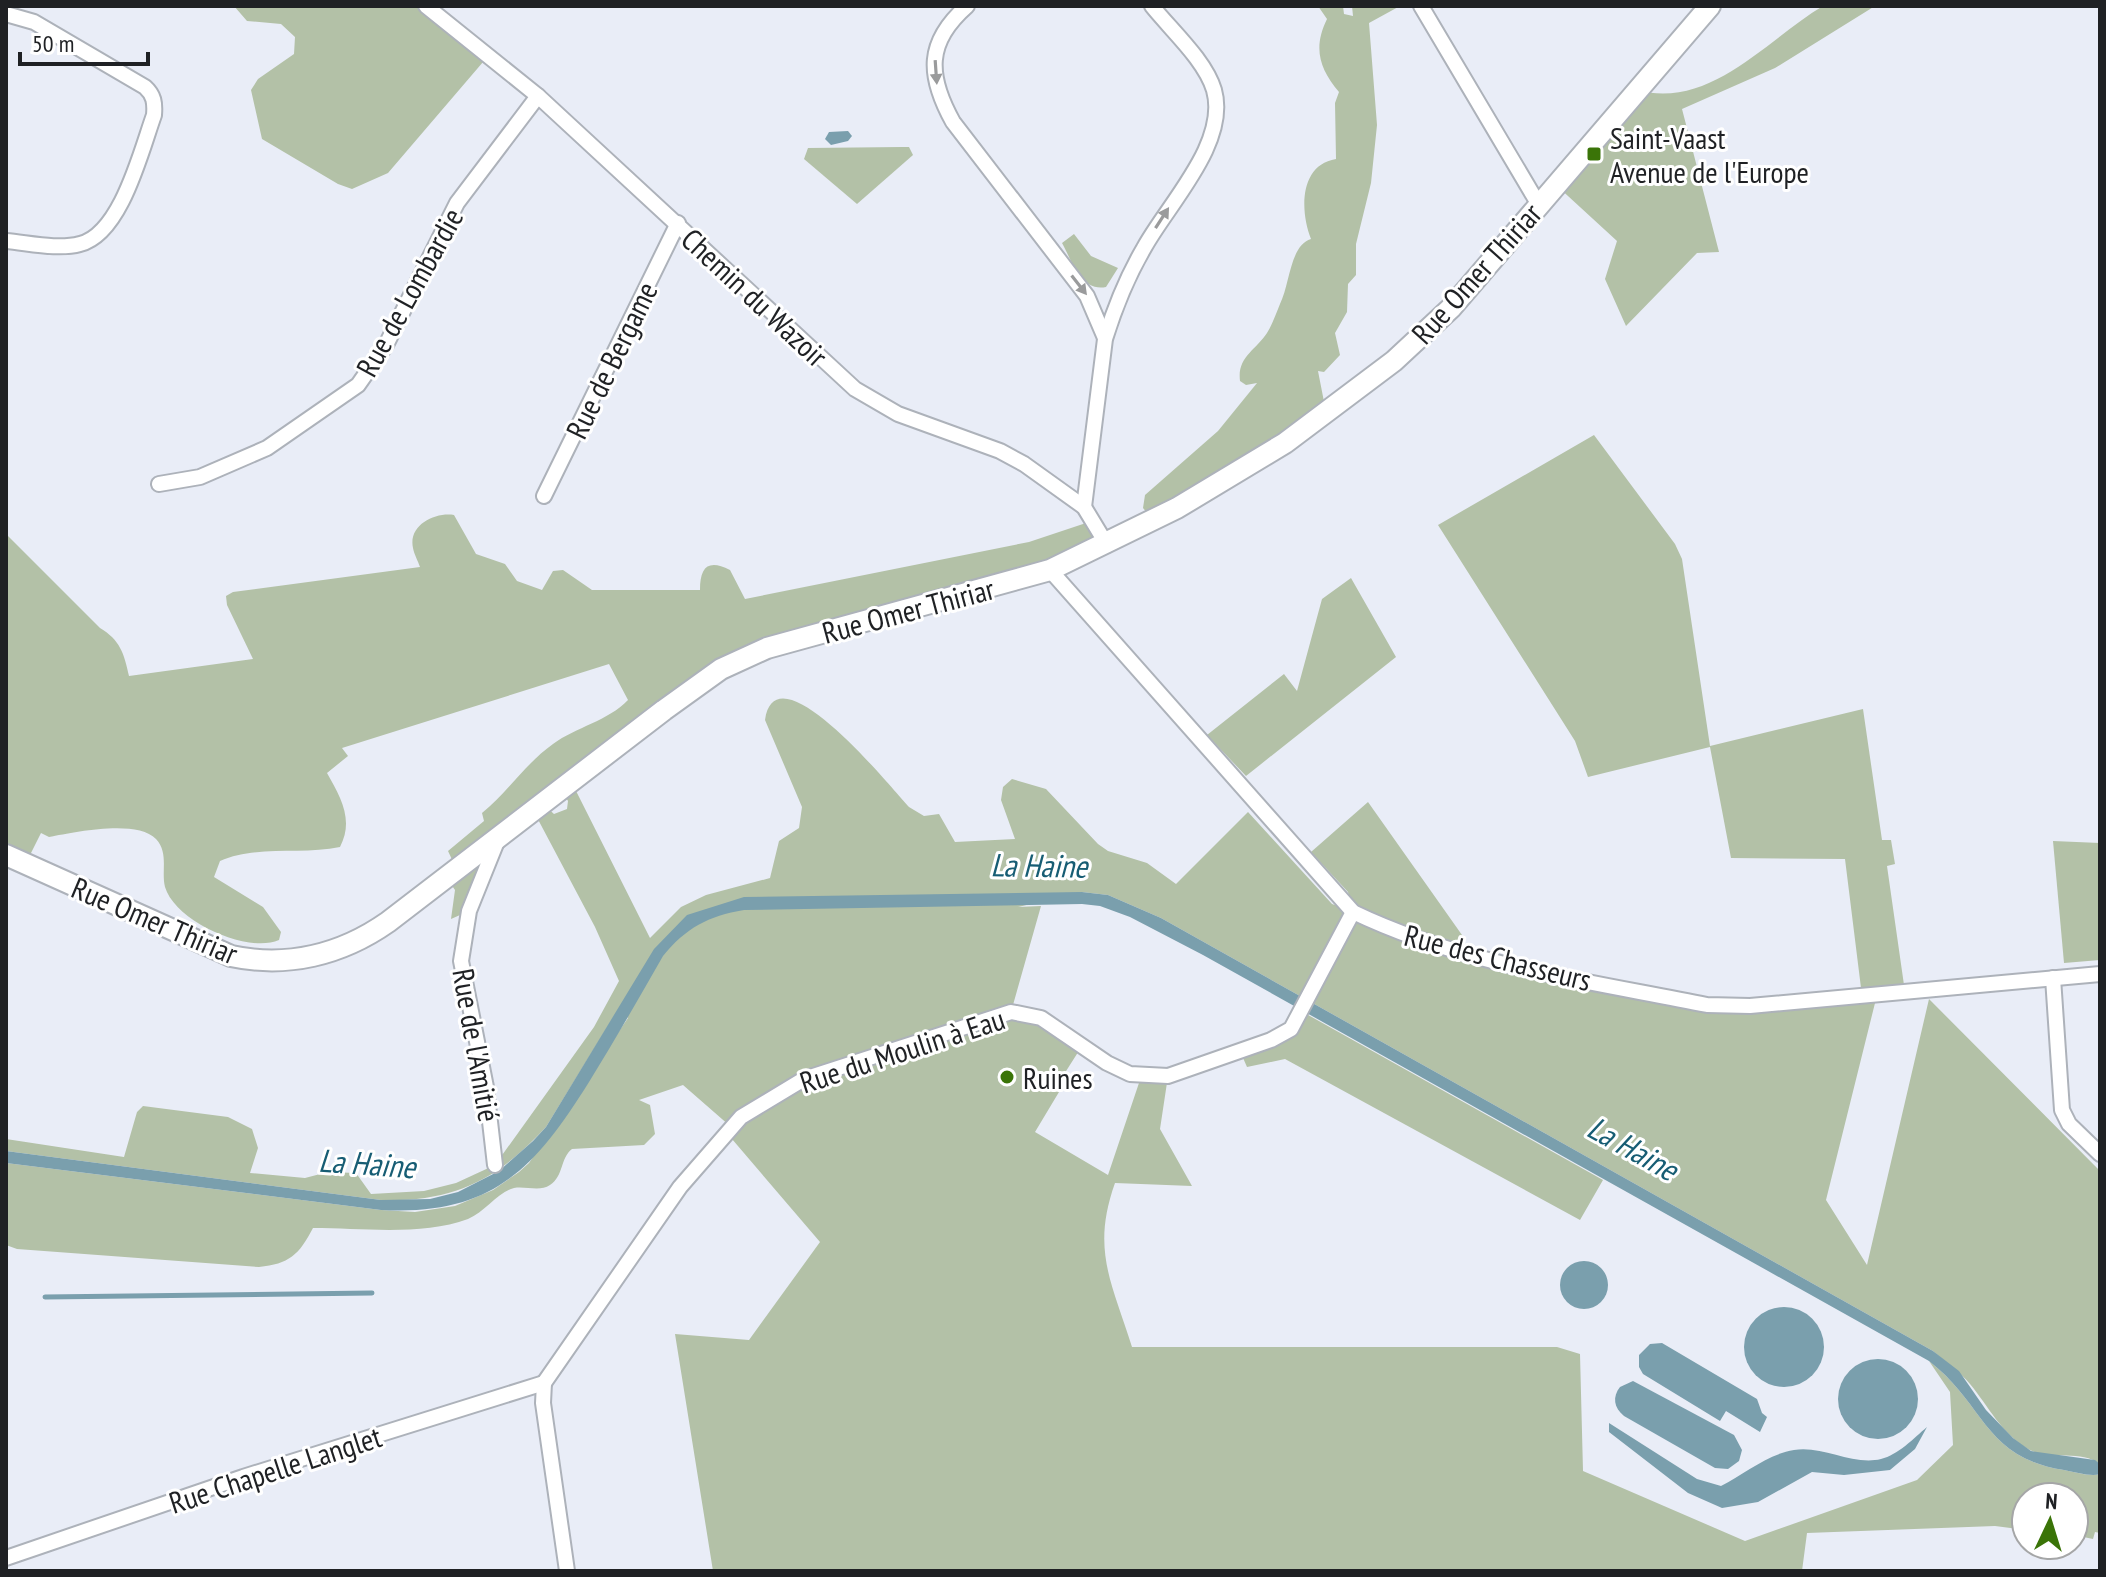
<svg xmlns="http://www.w3.org/2000/svg" width="2106" height="1577" font-family="'PT Sans Narrow',sans-serif">
	<style>
		.green { fill: #b3c1a7; fill-rule: evenodd }
		.water { fill: #7a9fad }
		.lines { fill: none; stroke-linecap: round; stroke-linejoin: round }
		.stream { stroke: #7a9fad; stroke-width: 5 }
		.street-casing { stroke: #adb2ba; stroke-width: 18 }
		.secondary-casing { stroke: #adb2ba; stroke-width: 24 }
		.street { stroke: #fff; stroke-width: 14 }
		.secondary { stroke: #fff; stroke-width: 20 }
		.oneway { fill: #9a9b9c }
		.poi-dot { fill: #3a7408; stroke: #fff; stroke-width: 3 }
		.labels { text-anchor: middle; dominant-baseline: central; stroke-width: 6; stroke-linejoin: round; paint-order: stroke }
		.poi-label { font-size: 30px; fill: #1f2124; stroke: #fff; text-anchor: start }
		.street-label { font-size: 30px; fill: #1f2124; stroke: #fff }
		.water-label { font-size: 32px; font-style: italic; fill: #175d74; stroke: #fff }
	</style>
	<rect width="100%" height="100%" fill="#e9edf7"/>
	<g class="green">
		<polygon points="234,6 426,6 489,55 388,173 352,189 338,184 262,139 251,90 258,79 294,54 295,37 281,24 247,21"/>
		<path d="M1318 6H1343L1344 14 1353 16 1352 6H1400L1369 23 1377 125 1371 183 1356 244V275L1348 284 1347 312 1335 333 1340 355 1324 372 1318 371 1326 412 1148 514 1143 508 1145 495 1218 431 1257 383 1246 385 1240 381C1237 357 1256 350 1267 333 1272 325 1276 314 1280 304 1290 284 1290 245 1311 239 1300 211 1299 165 1336 159L1335 103 1339 92C1319 68 1313 48 1327 19Z"/>
		<path d="M1823 6H1875L1775 68 1682 109 1719 252 1697 253 1626 326 1605 279 1617 241 1556 185 1637 90C1710 110 1766 40 1823 6Z"/>
		<polygon points="902,147 909,147 913,155 857,204 804,159 808,148"/>
		<path d="M1074 234 1091 256 1118 268 1106 287C1081 292 1072 261 1062 243Z"/>
		<path d="M1594 435 1675 544 1682 559 1710 746 1863 709 1882 840H1891L1895 864 1887 866 1905 992 1877 995 1826 1200 1867 1265 1929 999 2100 1171V1464C2080 1449 2049 1461 2028 1449 2001 1433 1989 1407 1970 1384 1960 1372 1945 1362 1933 1351L1161 918 1108 895 1082 892 1018 907 1041 906 1011 1012H1021L1082 1046 1061 1079 1065 1082 1035 1132 1108 1175 1141 1077 1168 1076 1160 1129 1192 1186 1115 1183C1091 1250 1112 1283 1132 1347H1557L1580 1354 1583 1471 1745 1541 1917 1480 1953 1445 1950 1392 1929 1361C1986 1405 1983 1457 2064 1470 2075 1472 2090 1477 2100 1474V1533L2095 1532 2093 1539 2074 1535V1497H2026V1530L1995 1526 1807 1533 1802 1571H713L675 1334 749 1340 820 1242 726 1132 730 1126 683 1085 639 1100 650 1105 655 1134 644 1145 572 1149C560 1158 564 1176 550 1185 540 1192 526 1186 514 1188 498 1192 485 1212 468 1219 422 1236 362 1228 313 1228 299 1255 289 1264 259 1267L17 1249 6 1245V1163L381 1210 415 1212 455 1206 493 1190 519 1172 529 1163 628 1018 619 1008 546 1127C497 1180 454 1202 381 1200L6 1151V1139L124 1157 137 1112 143 1106 228 1117 252 1129 258 1148 250 1173 305 1178 328 1172 356 1173 371 1194 424 1191 456 1183 495 1165 594 1027 619 981 595 927 533 810 499 835 469 911 451 919 455 890 446 877 456 868 448 851 484 821 482 813C508 792 525 764 553 744 576 727 608 721 628 700L609 664 342 748 348 756 327 773C341 798 354 820 340 847 301 855 256 845 220 861L214 877 263 907 281 932 279 940C247 954 175 921 165 887 161 871 169 853 156 839 137 819 75 832 49 837L41 833 25 865 6 855V534L100 628C120 640 124 653 129 676L253 659 227 605 226 596 233 592 420 567C418 561 414 554 413 548 408 525 435 512 454 515L476 554 505 564 517 581 542 590 553 571 563 570 592 590H700C700 567 708 559 730 570L745 599 1029 542 1092 521 1107 545 1047 560 940 602 768 648 571 781 650 938 681 907 706 895 770 878 779 841 799 828 802 807 765 720C776 645 893 790 909 807L924 816 939 814 955 842 1015 839 1001 800 1003 787 1012 779 1046 789 1098 844 1108 851 1147 863 1176 884 1248 812 1332 904 1352 911 1348 892 1311 852 1368 802 1462 935 1450 950 1707 1005 1862 996 1845 859 1731 858 1710 747 1588 777 1575 741 1438 525ZM560 788 568 801 567 809 554 814 542 803Z"/>
		<polygon points="1351,578 1396,657 1246,776 1207,735 1284,674 1297,691 1322,599"/>
		<polygon points="2053,841 2100,843 2100,960 2064,963"/>
		<polygon points="1301,1011 1603,1180 1580,1220 1285,1059 1247,1067 1240,1051 1271,1040"/>
	</g>
	<g class="water">
		<polygon points="848,131 852,136 848,141 831,145 825,139 829,132"/>
		<path d="M1082 892 1108 895 1161 918 1933 1351 1959 1371 1986 1410 2013 1438 2031 1451 2095 1460 2100 1464V1474C2091 1477 2075 1472 2064 1470 1983 1457 1986 1405 1929 1361L1203 955 1130 917 1100 906 1082 904 744 910C708 916 686 928 663 956 639 998 615 1040 589 1082 534 1170 491 1216 381 1210L6 1163V1151L381 1200 430 1199 458 1192 499 1171 533 1141 546 1127 654 949 687 915 744 897Z"/>
		<circle cx="1584" cy="1285" r="24"/>
		<circle cx="1784" cy="1347" r="40"/>
		<polygon points="1662,1343 1757,1399 1762,1413 1767,1417 1760,1432 1726,1411 1720,1421 1643,1374 1639,1367 1639,1355 1650,1344"/>
		<circle cx="1878" cy="1399" r="40"/>
		<path d="M1633 1381 1734 1435 1742 1450 1739 1461 1728 1469 1715 1468 1624 1416C1614 1408 1612 1397 1620 1387Z"/>
		<path d="M1609 1423 1697 1479 1721 1486C1744 1474 1768 1454 1794 1450 1822 1445 1853 1466 1881 1459 1898 1455 1914 1438 1927 1427L1915 1449 1890 1470 1844 1475 1812 1472 1758 1502 1722 1508 1688 1493 1609 1432Z"/>
	</g>
	<g class="lines">
		<polyline class="stream" points="45,1297 372,1293"/>
		<g class="street-casing">
			<g id="street">
				<polyline points="426,6 538,96 855,389 898,414 1000,451 1024,464 1084,507 1107,545"/>
				<path d="M967 6C926 42 927 75 953 122L1087 296 1105 338"/>
				<polyline points="1421,6 1539,205"/>
				<path d="M6 14 34 22 145 87C154 95 155 103 154 115 141 151 121 234 80 244 58 250 29 243 6 241"/>
				<polyline points="159,484 200,477 267,448 358,385 386,345 457,203 538,96"/>
				<polyline points="544,496 678,223"/>
				<path d="M1084 507 1105 339C1115 307 1127 277 1144 248 1168 204 1229 143 1214 90 1205 60 1171 30 1152 6"/>
				<path d="M1050 570 1353 912C1463 965 1588 981 1707 1005L1750 1006 2100 974"/>
				<polyline points="2053,978 2062,1110 2069,1124 2100,1154"/>
				<polyline points="495,1165 486,1087 461,961 469,911 498,839"/>
				<polyline points="544,1383 680,1187 741,1117 804,1079 1011,1012 1041,1018 1107,1063 1130,1074 1168,1076 1271,1040 1291,1029 1353,912"/>
				<polyline points="544,1383 543,1403 567,1571"/>
				<polyline points="6,1558 243,1477 544,1383"/>
			</g>
		</g>
		<g class="secondary-casing">
			<path id="secondary" d="M6 855 231 956C287 968 341 955 388 922L664 710 721 669 767 648 1050 570 1177 508 1285 443 1394 361 1451 308 1710 6"/>
		</g>
		<use href="#street" class="street"/>
		<use href="#secondary" class="secondary"/>
	</g>
	<defs><path id="oneway-solid" d="M-6-.8H1V-3.2L6.5 0L1 3.2V.8H-6Z" transform="scale(2)"/></defs>
	<g class="oneway">
		<use href="#oneway-solid" transform="translate(936 72) rotate(86)"/>
		<use href="#oneway-solid" transform="translate(1162 218) rotate(-57)"/>
		<use href="#oneway-solid" transform="translate(1079 285) rotate(52)"/>
	</g>
	<g class="poi-dot">
		<rect x="1586" y="146" width="16" height="16" rx="4"/>
		<circle cx="1007" cy="1077" r="8"/>
	</g>
	<g class="labels">
		<g class="poi-label">
			<text x="1610" y="137">Saint-Vaast<tspan x="1610" dy="34">Avenue de l'Europe</tspan></text>
			<text x="1023" y="1077">Ruines</text>
		</g>
		<g class="street-label">
			<text transform="translate(1476 273) rotate(-48)">Rue Omer Thiriar</text>
			<text transform="translate(409 292) rotate(-61)">Rue de Lombardie</text>
			<text transform="translate(755 297) rotate(43)">Chemin du Wazoir</text>
			<text transform="translate(611 360) rotate(-64)">Rue de Bergame</text>
			<text transform="translate(908 610) rotate(-15)">Rue Omer Thiriar</text>
			<text transform="translate(155 920) rotate(23)">Rue Omer Thiriar</text>
			<text transform="translate(1498 957) rotate(14)">Rue des Chasseurs</text>
			<text transform="translate(477 1045) rotate(80)">Rue de l'Amitié</text>
			<text transform="translate(902 1050) rotate(-18)">Rue du Moulin à Eau</text>
			<text transform="translate(275 1469) rotate(-18)">Rue Chapelle Langlet</text>
		</g>
		<g class="water-label">
			<text transform="translate(1039 865) rotate(1)">La Haine</text>
			<text transform="translate(1633 1148) rotate(29)">La Haine</text>
			<text transform="translate(367 1163) rotate(4)">La Haine</text>
		</g>
	</g>
	<rect width="2106" height="1577" fill="none" stroke="#1f2124" stroke-width="16"/>
	<g transform="translate(2050 1521) rotate(4)"><circle r="38" fill="#ffffff" stroke="#a5a6a7" stroke-width="2"/>
	<path d="M0-6L14 30L0 20L-14 30Z" fill="#3a7408"/>
	<text y="-12" font-size="22" font-weight="bold" text-anchor="middle" fill="#1f2124">N</text>
	</g>
	<path d="M20 52v12h128v-12" fill="none" stroke="#1f2124" stroke-width="4"/>
	<text x="32" y="52" font-size="24" fill="#1f2124" stroke="#ffffff" stroke-width="6" paint-order="stroke">50 m</text>
</svg>
